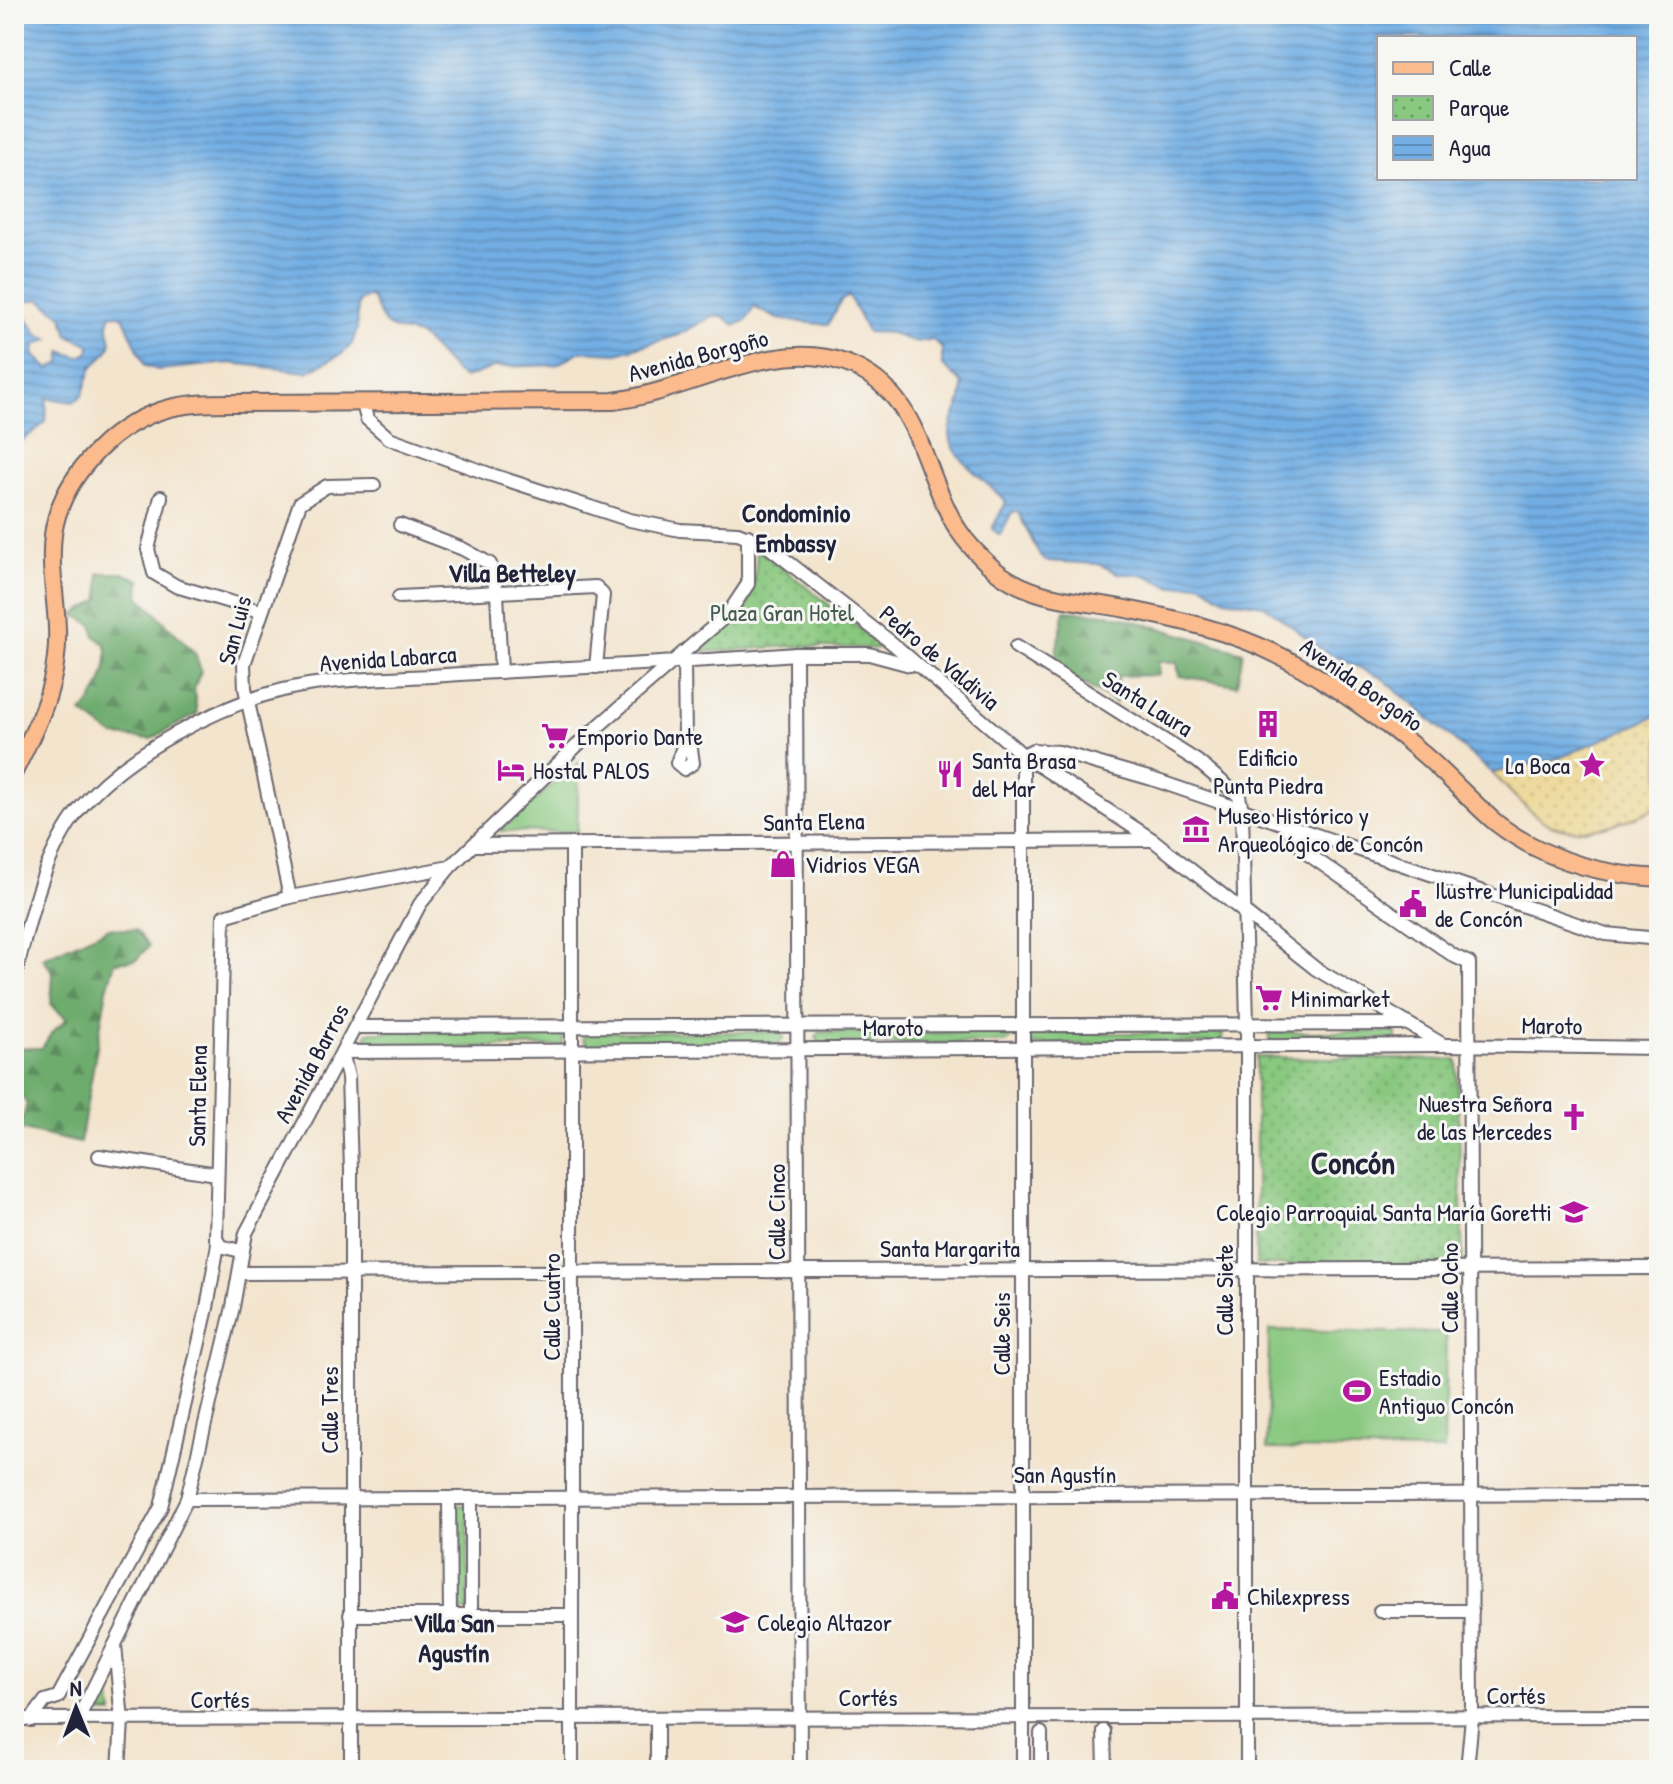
<svg xmlns="http://www.w3.org/2000/svg" width="1673" height="1784" font-family="'Patrick Hand',sans-serif">
	<style>
		.grass { fill: #89c87f; stroke: #56755d; stroke-width: 2 }
		.forest { fill: url(#forest-firs); stroke: #486754; stroke-width: 2 }
		.sand { fill: url(#sand-dots); stroke: #887e6c; stroke-width: 2 }
		.park { fill: url(#park-dots); stroke: #56755d; stroke-width: 2 }
		.water { fill: url(#water-rules); stroke: #4a688f; stroke-width: 2; fill-rule: evenodd }
		.lines { fill: none; stroke-linecap: round; stroke-linejoin: round }
		.minor-casing { stroke: #6b666e; stroke-width: 16 }
		.major-casing { stroke: #6b666e; stroke-width: 20 }
		.minor { stroke: #fff; stroke-width: 12 }
		.major { stroke: #fbbb8d; stroke-width: 16 }
		.labels { text-anchor: middle; dominant-baseline: central; stroke-width: 6; stroke-linejoin: round; paint-order: stroke }
		.street-label { font-size: 24px; fill: #22223b; stroke: #f6f6f2 }
		.park-label { font-size: 24px; fill: #465c53; stroke: #f6f6f2 }
		.poi-label { font-size: 24px; fill: #22223b; stroke: #f6f6f2; text-anchor: start }
		.neighbourhood-label { font-size: 26px; font-weight: bold; fill: #22223b; stroke: #f6f6f2 }
		.district-label { font-size: 32px; font-weight: bold; fill: #22223b; stroke: #f6f6f2 }
	</style>
	<defs>
		<pattern id="forest-firs" width="22" height="20" patternUnits="userSpaceOnUse" patternTransform="scale(2)"><rect width="22" height="20" fill="#6eac6e"/><path d="M5 1l3.5 6h-7zM16 11l3.5 6h-7z" fill="#5a8c5c"/></pattern>
		<pattern id="sand-dots" width="8" height="8" patternUnits="userSpaceOnUse" patternTransform="scale(2)"><rect width="8" height="8" fill="#eeda9e"/><path d="M2 2h.1M6 6h.1" fill="none" stroke="#ccbb89" stroke-width="1.8" stroke-linecap="round"/></pattern>
		<pattern id="park-dots" width="8" height="8" patternUnits="userSpaceOnUse" patternTransform="scale(2)"><rect width="8" height="8" fill="#89c87f"/><path d="M2 2h.1M6 6h.1" fill="none" stroke="#70a269" stroke-width="1.8" stroke-linecap="round"/></pattern>
		<pattern id="water-rules" width="6" height="5" patternUnits="userSpaceOnUse" patternTransform="scale(2)"><rect width="6" height="5" fill="#72aee3"/><path d="M0 2.5h6" fill="none" stroke="#5d8db9"/></pattern>
	</defs>
	<rect width="100%" height="100%" fill="#f6f6f2"/>
	<filter id="ink" filterUnits="userSpaceOnUse"><feTurbulence type="fractalNoise" baseFrequency=".0125" numOctaves="2"/><feDisplacementMap in="SourceGraphic" scale="16" xChannelSelector="R" yChannelSelector="G"/><feConvolveMatrix kernelMatrix="1 2 1 2 8 2 1 2 1" color-interpolation-filters="sRGB"/></filter>
	<filter id="wash" filterUnits="userSpaceOnUse"><feTurbulence type="fractalNoise" baseFrequency=".006" numOctaves="4" result="noise"/><feDisplacementMap in="SourceGraphic" scale="32" xChannelSelector="R" yChannelSelector="G"/><feGaussianBlur stdDeviation="1.8" result="paint"/><feColorMatrix in="noise" values="0 0 0 0 0 0 0 0 0 0 0 0 0 0 0 0 0 1.4 0 .05"/><feComposite in="paint" operator="in"/></filter>
	<g filter="url(#wash)">
		<rect width="100%" height="100%" fill="#f3e4cd"/>
		<g class="grass">
			<polygon points="579,762 577,832 499,831"/>
			<polygon points="368,1032 563,1032 563,1046 362,1049"/>
			<polygon points="587,1032 779,1032 784,1037 779,1044 589,1046 583,1039"/>
			<polygon points="820,1032 1009,1033 1011,1039 1006,1043 821,1044 816,1038"/>
			<polygon points="1269,1032 1396,1032 1396,1040 1269,1043"/>
			<polygon points="1025,1033 1223,1033 1221,1043 1028,1045"/>
			<polygon points="1269,1330 1446,1333 1444,1451 1267,1449"/>
			<polygon points="453,1505 468,1505 468,1611 454,1611"/>
			<polygon points="108,1677 113,1714 90,1713"/>
		</g>
		<g class="forest">
			<path d="M99 573H123L140 580 139 596 195 653 201 671 194 688 197 714 151 739 114 736 82 713C98 697 111 667 106 645L95 636 93 625 75 615 100 599Z"/>
			<polygon points="1065,610 1114,615 1243,652 1237,685 1179,676 1177,662 1158,662 1159,675 1118,676 1116,703 1053,666"/>
			<polygon points="109,928 136,930 149,946 136,960 115,962 107,989 80,1143 19,1129 27,1104 14,1085 14,1048 42,1048 52,1032 67,1019 51,1005 53,973 43,958"/>
		</g>
		<path class="sand" d="M1659 715V806C1627 822 1577 842 1543 821 1524 808 1508 789 1492 773L1559 758Z"/>
		<g class="park">
			<path d="M757 548 885 649 792 646 687 653C739 622 755 611 757 548Z"/>
			<polygon points="1256,1057 1457,1060 1463,1265 1256,1265"/>
		</g>
		<path class="water" d="M14 14H1659V715L1559 758 1492 773 1382 678 1322 650 1264 605 1225 599 1200 583 1171 587 1148 576 1118 573 1098 564 1047 561 1040 556 1018 512H1012L1000 535 992 529 1006 502C993 486 948 457 950 433 951 415 965 403 962 383L942 365V348L932 339C915 344 910 341 894 334 886 331 876 333 867 332L849 296 841 301 828 325 778 319 754 307 746 321 735 325 724 317H711L676 336 617 353 581 351 556 365 494 367 465 378C450 372 436 346 419 336 407 330 395 333 385 323 377 314 377 304 370 296L358 301 357 329 352 344 342 354 307 372 230 363 158 370 145 366 123 316 111 314C99 340 128 336 92 367L82 396 73 402 47 398 46 422 14 447ZM1379 38H1635V178H1379ZM40 299 63 317 68 335 91 345 87 354 79 357 61 351V363L49 369 34 355 35 345 50 339 38 334 21 310 24 302Z"/>
	</g>
	<g filter="url(#ink)">
		<g class="lines">
			<g class="minor-casing">
				<g id="minor">
					<polyline points="363,404 367,419 389,438 489,474 630,520 680,530 738,533 765,544 892,643 1023,755 1153,840 1316,969 1442,1044"/>
					<polyline points="161,497 148,549 154,573 176,586 260,611"/>
					<polyline points="400,525 463,549 490,564 497,593 501,672"/>
					<polyline points="399,597 596,587 603,595 596,667"/>
					<polyline points="1016,647 1197,761 1239,796 1242,810 1247,1025 1247,1770"/>
					<polyline points="796,654 800,1770"/>
					<polyline points="684,663 685,741 677,763 684,769 693,763 691,749 685,741"/>
					<polyline points="1023,755 1023,1770"/>
					<polyline points="1023,755 1033,750 1059,752 1152,779 1606,934 1659,939"/>
					<polyline points="1285,824 1305,852 1454,956 1469,963 1472,1717 1467,1770"/>
					<polyline points="572,844 572,1770"/>
					<polyline points="475,845 1152,840"/>
					<polyline points="290,897 245,688 244,664 300,503 327,486 374,485"/>
					<path d="M14 981C29 922 42 855 81 807 125 754 217 706 283 690 336 677 392 679 446 675 562 668 679 663 796 654H869L910 665"/>
					<polyline points="356,1027 1405,1024"/>
					<polyline points="99,1156 217,1174"/>
					<polyline points="241,1251 220,1246 216,1238 224,916 290,897 450,867"/>
					<polyline points="240,1273 1659,1268"/>
					<polyline points="449,1498 450,1615"/>
					<polyline points="471,1498 471,1615"/>
					<polyline points="187,1499 1659,1494"/>
					<polyline points="1380,1611 1472,1611"/>
					<polyline points="350,1615 572,1615"/>
					<polyline points="115,1645 122,1721 119,1770"/>
					<polyline points="14,1719 1659,1716"/>
					<polyline points="657,1719 657,1770"/>
					<polyline points="31,1720 45,1701 58,1697 161,1507 207,1308 218,1244"/>
					<polyline points="77,1721 187,1499 233,1307 246,1233 420,904 450,867 587,736 728,614 748,584 748,536"/>
					<polyline points="1104,1731 1105,1770"/>
					<polyline points="1041,1733 1041,1770"/>
					<polyline points="351,1770 351,1170 348,1077 342,1052 1444,1045 1659,1048"/>
				</g>
			</g>
			<g class="major-casing">
				<path id="major" d="M14 772C32 735 52 699 56 657 61 616 48 576 53 535 60 480 109 428 160 411 183 403 209 403 233 403L613 401C686 393 773 336 845 363 919 390 920 463 954 523 964 541 980 557 995 570 1033 601 1081 600 1126 609 1177 619 1230 631 1276 654 1324 677 1392 726 1431 761 1453 781 1473 803 1495 822 1542 859 1601 875 1659 878"/>
			</g>
			<use href="#minor" class="minor"/>
			<use href="#major" class="major"/>
		</g>
	</g>
	<defs>
		<g id="building-bare" transform="scale(2.16)"><path d="M-4-6H4V6H1V3H-1V6H-4ZM-2.5-4.3h1.7v1.8h-1.7ZM.8-4.3h1.7v1.8H.8ZM-2.5-1h1.7V.8h-1.7ZM.8-1h1.7V.8H.8Z" fill="#b5179e" stroke="#f6f6f2" stroke-width="2.5" paint-order="stroke"/></g>
		<g id="supermarket-bare" transform="scale(2.16)"><path d="M-6-5.5h2.5l.6 2H6L4.5 2H-2.5L-4.4-4H-6ZM-1.5 3.2a1.3 1.3 0 1 0 .1 0ZM3 3.2a1.3 1.3 0 1 0 .1 0Z" fill="#b5179e" stroke="#f6f6f2" stroke-width="2.5" paint-order="stroke"/></g>
		<g id="sight-bare" transform="scale(2.16)"><path d="M0-6L1.8-2.2L6-1.7L2.9 1.2L3.7 5.4L0 3.3L-3.7 5.4L-2.9 1.2L-6-1.7L-1.8-2.2Z" fill="#b5179e" stroke="#f6f6f2" stroke-width="2.5" paint-order="stroke"/></g>
		<g id="hotel-bare" transform="scale(2.16)"><path d="M-6-4.5h1.5V1H6V5H4.5V3h-9V5H-6ZM-4 0a1.8 1.8 0 1 1 3.6 0ZM.5 0V-2.5h3Q6-2.5 6 0Z" fill="#b5179e" stroke="#f6f6f2" stroke-width="2.5" paint-order="stroke"/></g>
		<g id="restaurant-bare" transform="scale(2.16)"><path d="M-5-6h1v4h1v-4h1v4h1v-4h1v5L-1.5 .5V6h-2V.5L-5-1ZM5-6V6H3V1.5H1.5Q1.5-4 5-6Z" fill="#b5179e" stroke="#f6f6f2" stroke-width="2.5" paint-order="stroke"/></g>
		<g id="museum-bare" transform="scale(2.16)"><path d="M0-6L6-3V-2H-6V-3ZM-5-1h2V3h-2ZM-1-1h2V3h-2ZM3-1h2V3H3ZM-6 4H6V6H-6Z" fill="#b5179e" stroke="#f6f6f2" stroke-width="2.5" paint-order="stroke"/></g>
		<g id="shop-bare" transform="scale(2.16)"><path d="M-5-2.5h2.3a2.7 3.5 0 0 1 5.4 0H5L5.5 6h-11ZM-1.5-2.5h3a1.5 2.3 0 0 0-3 0Z" fill="#b5179e" stroke="#f6f6f2" stroke-width="2.5" paint-order="stroke"/></g>
		<g id="civic-bare" transform="scale(2.16)"><path d="M-.6-6.5H3V-4.5H.6V-3L4-1V1h2V6H-6V1h2V-1L-.6-3ZM-1.2 2.5V6h2.4V2.5Z" fill="#b5179e" stroke="#f6f6f2" stroke-width="2.5" paint-order="stroke"/></g>
		<g id="church-bare" transform="scale(2.16)"><path d="M-1.2-6h2.4v3.5h3.3v2.4h-3.3V6h-2.4V-.1h-3.3v-2.4h3.3Z" fill="#b5179e" stroke="#f6f6f2" stroke-width="2.5" paint-order="stroke"/></g>
		<g id="school-bare" transform="scale(2.16)"><path d="M0-5L7-2L0 1L-7-2ZM-4 1L0 2.5L4 1V4Q0 6-4 4Z" fill="#b5179e" stroke="#f6f6f2" stroke-width="2.5" paint-order="stroke"/></g>
		<g id="stadium-bare" transform="scale(2.16)"><path d="M0-5a6.5 5 0 1 0 0 10a6.5 5 0 1 0 0-10ZM-3.5-1.8h7v3.6h-7Z" fill="#b5179e" stroke="#f6f6f2" stroke-width="2.5" paint-order="stroke"/></g>
	</defs>
	<g fill-rule="evenodd">
		<use href="#building-bare" x="1268" y="724"/>
		<use href="#supermarket-bare" x="555" y="736"/>
		<use href="#sight-bare" x="1592" y="765"/>
		<use href="#hotel-bare" x="511" y="770"/>
		<use href="#restaurant-bare" x="950" y="774"/>
		<use href="#museum-bare" x="1196" y="829"/>
		<use href="#shop-bare" x="783" y="864"/>
		<use href="#civic-bare" x="1413" y="904"/>
		<use href="#supermarket-bare" x="1269" y="998"/>
		<use href="#church-bare" x="1574" y="1117"/>
		<use href="#school-bare" x="1574" y="1212"/>
		<use href="#stadium-bare" x="1357" y="1391"/>
		<use href="#civic-bare" x="1225" y="1596"/>
		<use href="#school-bare" x="735" y="1622"/>
	</g>
	<g class="labels">
		<g class="street-label">
			<text transform="translate(698 355) rotate(-15)">Avenida Borgoño</text>
			<text transform="translate(234 630) rotate(-75)">San Luis</text>
			<text transform="translate(940 657) rotate(40)">Pedro de Valdivia</text>
			<text transform="translate(388 658) rotate(-4)">Avenida Labarca</text>
			<text transform="translate(1362 684) rotate(35)">Avenida Borgoño</text>
			<text transform="translate(1148 703) rotate(32)">Santa Laura</text>
			<text transform="translate(814 821) rotate(-1)">Santa Elena</text>
			<text transform="translate(1552 1025) rotate(1)">Maroto</text>
			<text x="893" y="1027">Maroto</text>
			<text transform="translate(311 1063) rotate(-62)">Avenida Barros</text>
			<text transform="translate(197 1096) rotate(-89)">Santa Elena</text>
			<text transform="translate(776 1212) rotate(-90)">Calle Cinco</text>
			<text x="950" y="1248">Santa Margarita</text>
			<text transform="translate(1449 1288) rotate(-90)">Calle Ocho</text>
			<text transform="translate(1224 1290) rotate(-90)">Calle Siete</text>
			<text transform="translate(551 1307) rotate(-90)">Calle Cuatro</text>
			<text transform="translate(1001 1334) rotate(-90)">Calle Seis</text>
			<text transform="translate(329 1410) rotate(-90)">Calle Tres</text>
			<text x="1065" y="1474">San Agustín</text>
			<text x="1516" y="1695">Cortés</text>
			<text x="868" y="1697">Cortés</text>
			<text x="220" y="1699">Cortés</text>
		</g>
		<g class="park-label">
			<text x="782" y="612">Plaza Gran Hotel</text>
		</g>
		<g class="poi-label">
			<text x="577" y="736">Emporio Dante</text>
			<text x="1268" y="757" text-anchor="middle">Edificio<tspan x="1268" dy="28">Punta Piedra</tspan></text>
			<text x="972" y="760">Santa Brasa<tspan x="972" dy="28">del Mar</tspan></text>
			<text x="1570" y="765" text-anchor="end">La Boca</text>
			<text x="533" y="770">Hostal PALOS</text>
			<text x="1218" y="815">Museo Histórico y<tspan x="1218" dy="28">Arqueológico de Concón</tspan></text>
			<text x="805" y="864">Vidrios VEGA</text>
			<text x="1435" y="890">Ilustre Municipalidad<tspan x="1435" dy="28">de Concón</tspan></text>
			<text x="1291" y="998">Minimarket</text>
			<text x="1552" y="1103" text-anchor="end">Nuestra Señora<tspan x="1552" dy="28">de las Mercedes</tspan></text>
			<text x="1552" y="1212" text-anchor="end">Colegio Parroquial Santa María Goretti</text>
			<text x="1379" y="1377">Estadio<tspan x="1379" dy="28">Antiguo Concón</tspan></text>
			<text x="1247" y="1596">Chilexpress</text>
			<text x="757" y="1622">Colegio Altazor</text>
		</g>
		<g class="neighbourhood-label">
			<text x="796" y="512">Condominio<tspan x="796" dy="30">Embassy</tspan></text>
			<text x="512" y="572">Villa Betteley</text>
			<text x="454" y="1622">Villa San<tspan x="454" dy="30">Agustín</tspan></text>
		</g>
		<g class="district-label">
			<text x="1353" y="1162">Concón</text>
		</g>
	</g>
	<rect width="1673" height="1784" fill="none" stroke="#f6f6f2" stroke-width="48"/>
	<rect x="1377" y="36" width="260" height="144" fill="#f6f6f2" stroke="#a1a1a9" stroke-width="2"/>
	<rect x="1393" y="62" width="40" height="12" fill="#fbbb8d" stroke="#a1a1a9" stroke-width="2"/>
	<text x="1449" y="76" font-size="24" fill="#22223b">Calle</text>
	<rect x="1393" y="96" width="40" height="24" fill="url(#park-dots)" stroke="#a1a1a9" stroke-width="2"/>
	<text x="1449" y="116" font-size="24" fill="#22223b">Parque</text>
	<rect x="1393" y="136" width="40" height="24" fill="url(#water-rules)" stroke="#a1a1a9" stroke-width="2"/>
	<text x="1449" y="156" font-size="24" fill="#22223b">Agua</text>
	<g transform="translate(76 1708) rotate(359)" stroke="#f6f6f2" stroke-width="6" paint-order="stroke">
	<path d="M0-6L14 30L0 20L-14 30Z" fill="#22223b"/>
	<text y="-12" font-size="22" font-weight="bold" text-anchor="middle" fill="#22223b">N</text>
	</g>
</svg>
